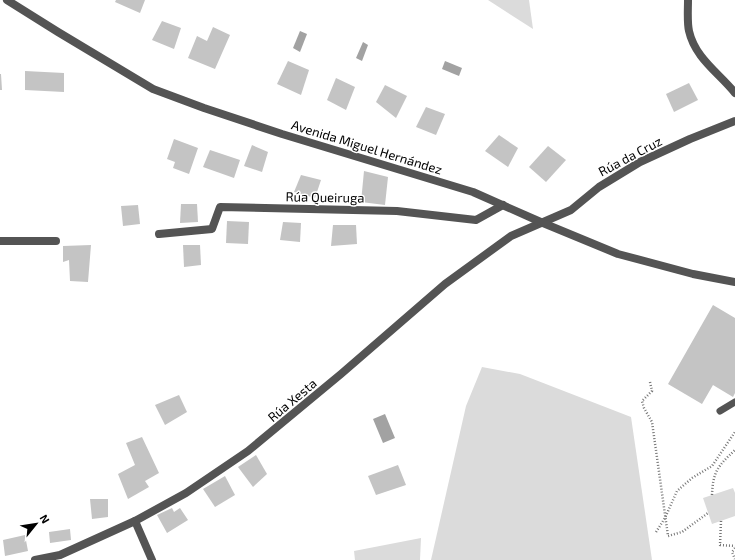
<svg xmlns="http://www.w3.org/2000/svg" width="735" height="560" font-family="'Exo 2',sans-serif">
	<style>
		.green { fill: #dbdbdb }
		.water { fill: #a2a2a2 }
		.building { fill: #c4c4c4 }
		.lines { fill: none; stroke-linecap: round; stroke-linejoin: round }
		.path { stroke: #767676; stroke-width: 2.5; stroke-dasharray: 1 2; stroke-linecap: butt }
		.service { stroke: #545454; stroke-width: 7 }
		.minor { stroke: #545454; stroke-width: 8 }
		.tertiary { stroke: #545454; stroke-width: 8 }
		.labels { text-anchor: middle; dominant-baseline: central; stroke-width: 3; stroke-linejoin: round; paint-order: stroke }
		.street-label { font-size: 13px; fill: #000; stroke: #fff }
	</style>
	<rect width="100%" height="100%" fill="#fff"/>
	<g class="green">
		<polygon points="488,0 529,0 533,29"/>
		<polygon points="482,367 520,374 631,417 652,560 431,560 466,406"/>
		<polygon points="733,488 735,493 735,516 712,524 703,498"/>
		<polygon points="421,538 420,560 355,560 354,551"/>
	</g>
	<g class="water">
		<polygon points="300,31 307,34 300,52 293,48"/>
		<polygon points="363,42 368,45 362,61 356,58"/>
		<polygon points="445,61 462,68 459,76 442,69"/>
		<polygon points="385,414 395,438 383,443 373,419"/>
	</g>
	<g class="building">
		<polygon points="116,0 145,0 140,13 115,2"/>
		<polygon points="162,21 181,28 174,49 152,40"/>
		<polygon points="213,27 230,35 215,69 188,58 197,36 207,41"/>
		<polygon points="288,61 309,70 301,95 277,84"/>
		<polygon points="25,71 64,73 64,92 25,90"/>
		<polygon points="0,74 1,74 2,90 0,90"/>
		<polygon points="336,78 355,87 346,110 327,100"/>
		<polygon points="689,83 698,100 674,112 666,94"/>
		<polygon points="385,85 407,96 396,118 376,102"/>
		<polygon points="426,107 445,114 436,135 416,127"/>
		<polygon points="499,135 518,148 508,167 485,151"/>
		<polygon points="174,139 198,148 189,174 173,168 175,162 167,159"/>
		<polygon points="252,145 268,152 262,172 244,166"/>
		<polygon points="548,146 566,160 546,182 529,167"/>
		<polygon points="210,150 240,160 234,178 203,167"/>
		<polygon points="364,171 388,177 385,205 361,202"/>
		<polygon points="301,175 321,180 315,198 294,192"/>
		<polygon points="181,204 197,204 198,222 180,223"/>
		<polygon points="138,205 140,224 123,226 121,206"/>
		<polygon points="227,221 249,222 248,244 226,243"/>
		<polygon points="283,222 301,223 300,242 280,240"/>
		<polygon points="333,225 356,225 357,244 331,246"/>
		<polygon points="91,245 88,282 70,281 69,260 63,262 63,246"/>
		<polygon points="183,245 200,245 201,265 184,267"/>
		<polygon points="713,305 735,318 735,393 733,397 713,385 702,404 668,384"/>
		<polygon points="179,395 187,412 165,425 155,405"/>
		<polygon points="142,437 159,473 145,481 149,487 128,499 118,474 135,465 126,443"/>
		<polygon points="256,455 267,474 253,487 238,467"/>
		<polygon points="398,465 406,485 376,495 368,476"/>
		<polygon points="225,476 235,495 215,507 203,489"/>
		<polygon points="90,499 108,499 108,517 92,519"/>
		<polygon points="172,508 174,512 180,508 188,520 167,533 157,515"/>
		<polygon points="70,529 71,540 50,543 49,532"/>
		<polygon points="25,535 28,551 5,556 3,540"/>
	</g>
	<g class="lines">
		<g class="path">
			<polyline points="650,382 652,391 642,401 644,408 652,422 668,536 682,532 708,513"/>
			<path d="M712 495C713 471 718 466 735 450"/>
			<polyline points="721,521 720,545 735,546"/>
			<polyline points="656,532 665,518 677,491 692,478 712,466 735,432"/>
			<polyline points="735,548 732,552 735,559"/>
		</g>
		<polyline class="service" points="720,411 735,402"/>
		<g class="minor">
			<path d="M688 0C688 10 687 22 689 31 695 58 719 73 735 93"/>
			<polyline points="159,234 212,229 220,207 397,211 476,220 503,205"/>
			<polyline points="0,241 56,241"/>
			<polyline points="135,521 152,560"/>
			<polyline points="35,560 60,555 135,521 186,493 248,451 341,374 445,284 511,236 571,210 599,187 640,162 690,139 735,121"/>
		</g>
		<polyline class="tertiary" points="7,0 58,32 153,89 204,108 282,134 473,192 543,223 618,254 693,274 735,282"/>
	</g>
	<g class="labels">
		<g class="street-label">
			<text transform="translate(367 147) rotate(17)">Avenida Miguel Hernández</text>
			<text transform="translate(630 156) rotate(-28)">Rúa da Cruz</text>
			<text transform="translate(325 197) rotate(1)">Rúa Queiruga</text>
			<text transform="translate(292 400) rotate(-40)">Rúa Xesta</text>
		</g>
	</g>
	<g transform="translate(36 524) rotate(60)" stroke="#ffffff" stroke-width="3" paint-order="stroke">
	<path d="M0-3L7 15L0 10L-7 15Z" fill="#000000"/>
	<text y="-6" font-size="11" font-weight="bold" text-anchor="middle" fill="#000000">N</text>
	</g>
</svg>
